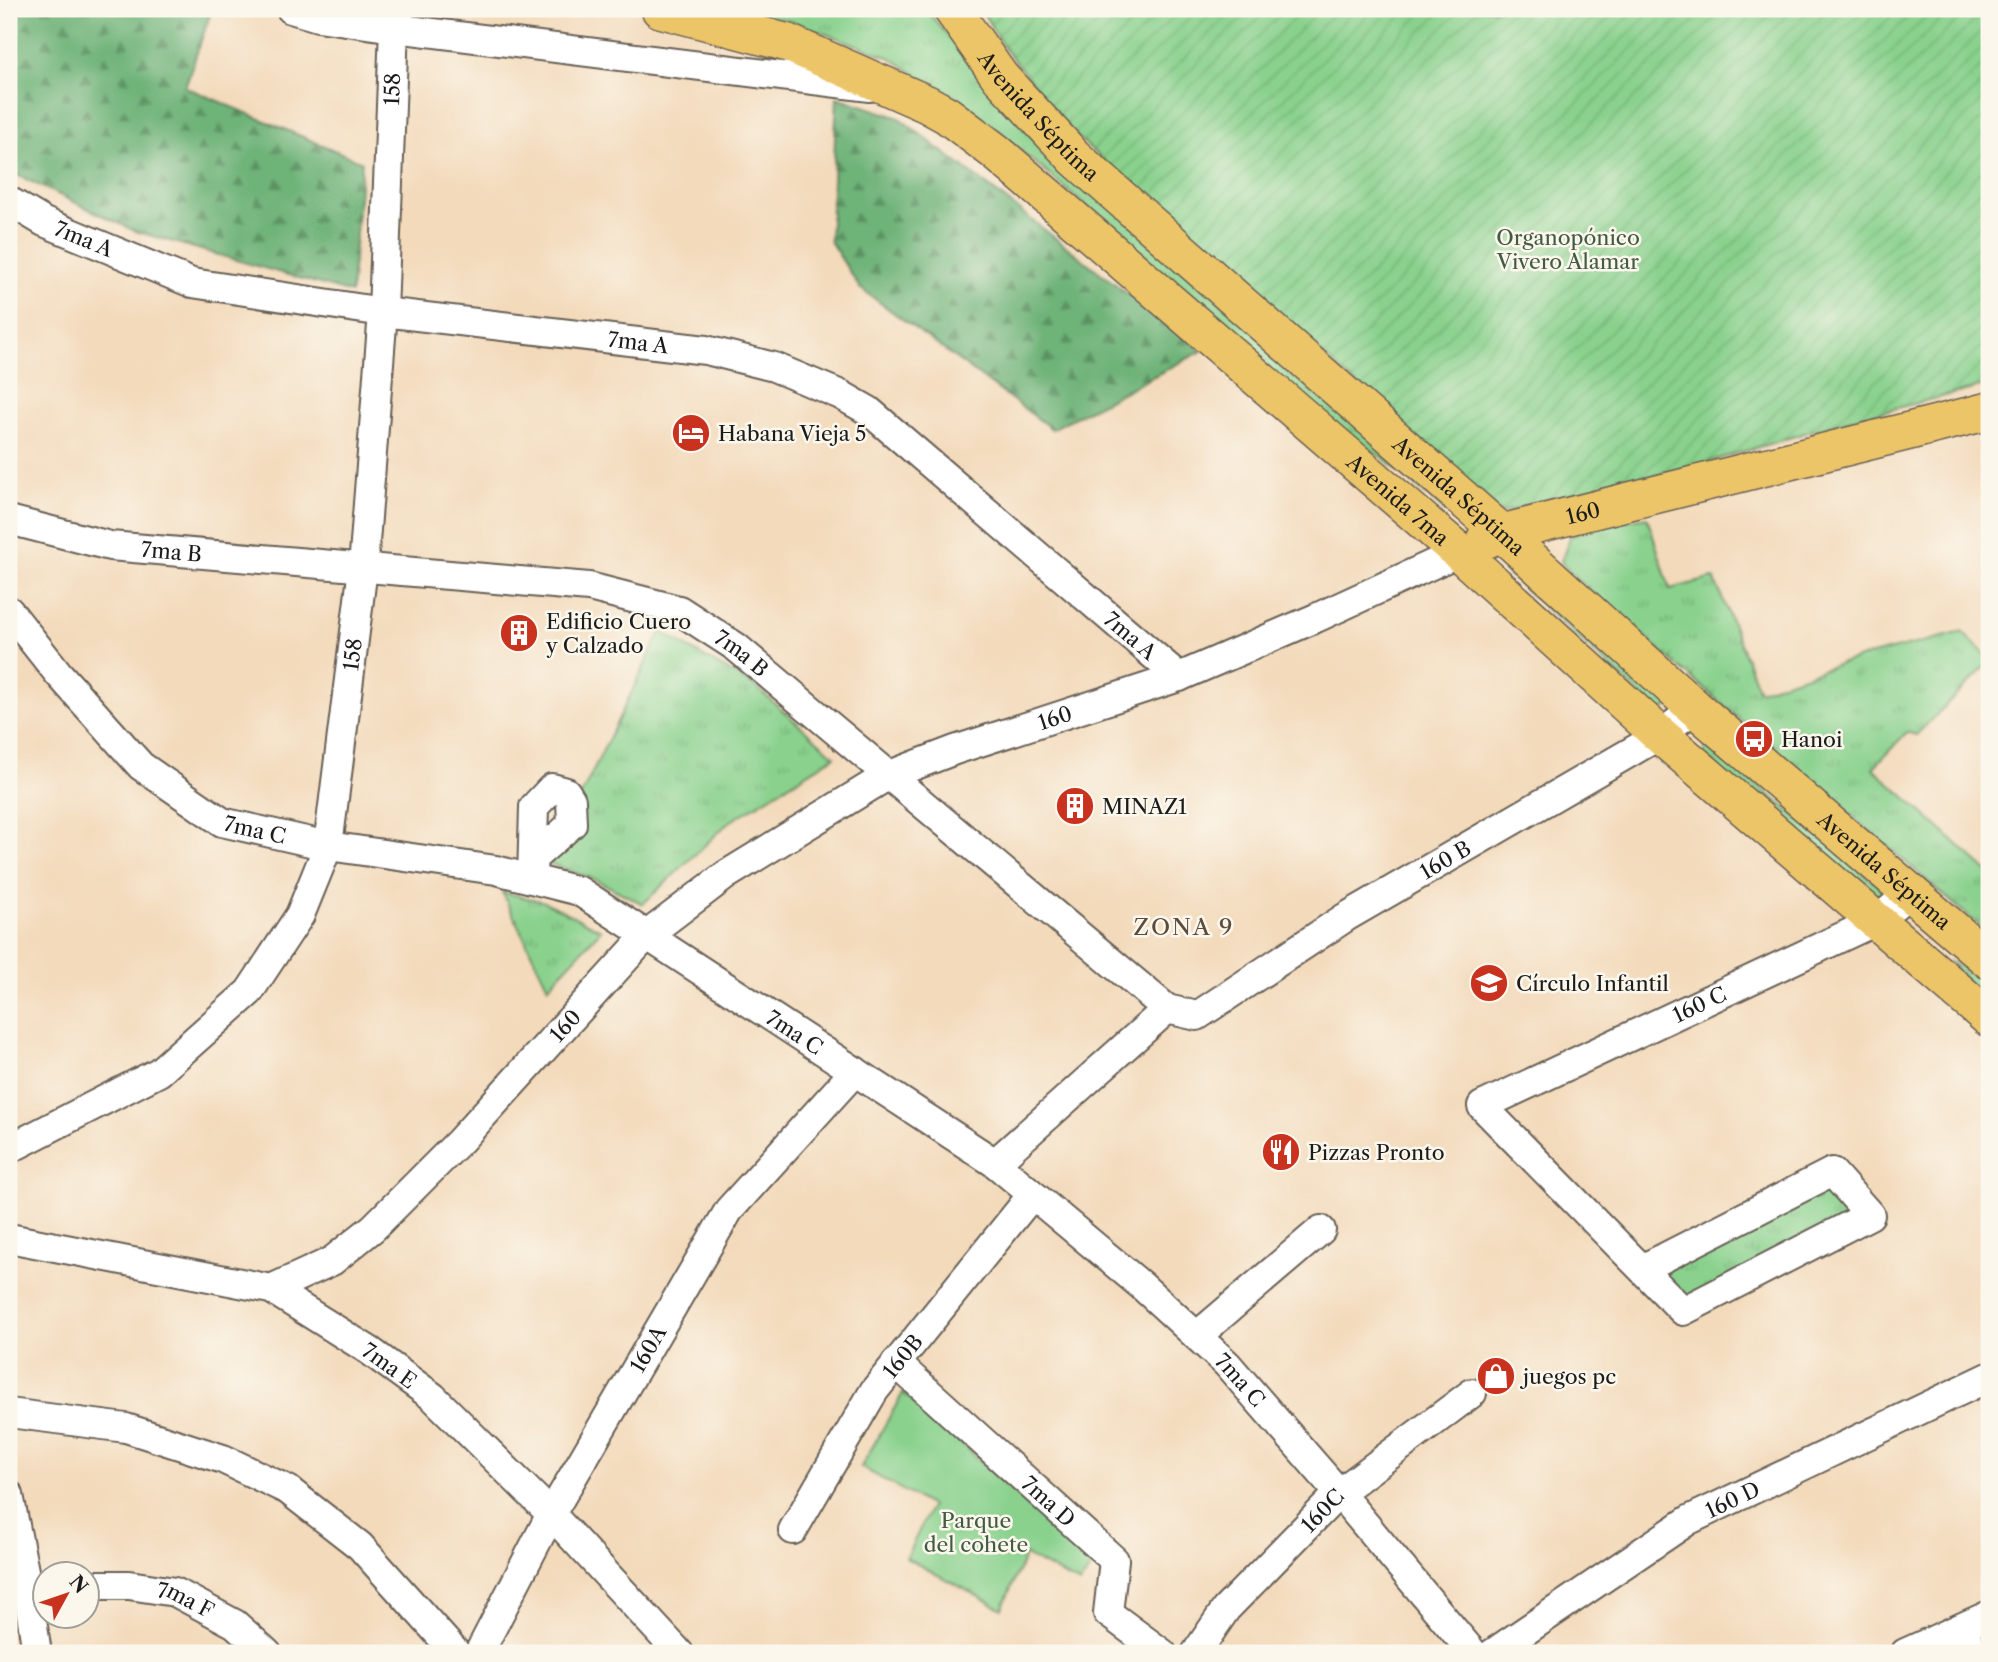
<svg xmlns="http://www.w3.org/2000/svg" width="1998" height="1662" font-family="'Libre Caslon Text',serif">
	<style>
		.grass { fill: url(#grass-tufts); stroke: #527654; stroke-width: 2 }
		.forest { fill: url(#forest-firs); stroke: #45684a; stroke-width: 2 }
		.park { fill: #89d18d; stroke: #527654; stroke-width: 2 }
		.garden { fill: url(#garden-furrows); stroke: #527654; stroke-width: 2 }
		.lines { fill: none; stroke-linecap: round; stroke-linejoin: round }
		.minor-casing { stroke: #675e54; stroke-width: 32 }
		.major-casing { stroke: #675e54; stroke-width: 40 }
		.minor { stroke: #fff; stroke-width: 28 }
		.major { stroke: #edc569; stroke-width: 37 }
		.labels { text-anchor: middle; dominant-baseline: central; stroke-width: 5; stroke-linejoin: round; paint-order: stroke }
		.street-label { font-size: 21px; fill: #1c1c1c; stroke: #fbf7ec }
		.park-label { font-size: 21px; fill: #425b44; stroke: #fbf7ec }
		.poi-label { font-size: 21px; fill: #1c1c1c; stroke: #fbf7ec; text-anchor: start }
		.neighbourhood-label { font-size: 23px; letter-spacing: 2px; fill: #5d4c3d; stroke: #fbf7ec }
	</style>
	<defs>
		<pattern id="grass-tufts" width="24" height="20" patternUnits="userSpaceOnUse" patternTransform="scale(1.75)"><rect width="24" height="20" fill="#89d18d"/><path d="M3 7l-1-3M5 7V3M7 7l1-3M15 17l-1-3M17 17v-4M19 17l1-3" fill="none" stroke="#76b379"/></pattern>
		<pattern id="forest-firs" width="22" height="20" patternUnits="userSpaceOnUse" patternTransform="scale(1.75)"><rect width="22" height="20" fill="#6eb378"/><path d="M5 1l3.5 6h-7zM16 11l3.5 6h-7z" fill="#5a9162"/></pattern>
		<pattern id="garden-furrows" width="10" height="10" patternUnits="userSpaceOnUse" patternTransform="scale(1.75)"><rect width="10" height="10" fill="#89d18d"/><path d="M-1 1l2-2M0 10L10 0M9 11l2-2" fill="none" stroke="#76b379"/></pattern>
	</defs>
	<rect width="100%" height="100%" fill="#fbf7ec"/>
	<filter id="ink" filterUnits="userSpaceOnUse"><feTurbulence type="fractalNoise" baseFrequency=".0143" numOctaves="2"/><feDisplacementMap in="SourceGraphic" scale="14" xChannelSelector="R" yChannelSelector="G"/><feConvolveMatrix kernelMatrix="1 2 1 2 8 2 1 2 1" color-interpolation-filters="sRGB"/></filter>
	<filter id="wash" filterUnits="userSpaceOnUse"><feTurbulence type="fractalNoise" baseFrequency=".00686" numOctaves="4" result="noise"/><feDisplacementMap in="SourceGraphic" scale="28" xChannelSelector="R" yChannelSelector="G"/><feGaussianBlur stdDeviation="1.57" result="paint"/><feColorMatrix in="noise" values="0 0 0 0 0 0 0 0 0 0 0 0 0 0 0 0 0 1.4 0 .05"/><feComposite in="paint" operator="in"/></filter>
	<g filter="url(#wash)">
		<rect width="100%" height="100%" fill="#f3dabb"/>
		<g class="grass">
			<polygon points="738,9 926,9 1029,134 1453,507 1446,512 1382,457 1346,440 1094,213 979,115 889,57 794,22"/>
			<polygon points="1647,517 1670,589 1714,578 1759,691 1848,661 1962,632 1989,658 1989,663 1916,735 1907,732 1873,768 1989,873 1989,934 1571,574 1561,562 1570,537 1590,526"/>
			<polygon points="1497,564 1503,565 1539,597 1562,610 1669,702 1666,709 1659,712"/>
			<polygon points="661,632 756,687 835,756 728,823 643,904 596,880 548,863"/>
			<polygon points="1705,748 1713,749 1747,778 1769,794 1884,891 1882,897 1877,901 1703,755"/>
			<polygon points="502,892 545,902 601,930 548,987"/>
			<path d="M1948 961C1961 969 1977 970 1989 979V1005Z"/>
			<polygon points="1832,1172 1870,1215 1683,1311 1642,1269"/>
		</g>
		<g class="forest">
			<polygon points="9,9 212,9 185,87 362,162 351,293 135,231 9,171"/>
			<polygon points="837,97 899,118 1202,351 1052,429 860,288 830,241"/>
		</g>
		<polygon class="park" points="903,1393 1096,1560 1080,1584 1025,1555 1002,1609 906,1558 931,1506 861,1467"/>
		<polygon class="garden" points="981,9 1989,9 1989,385 1845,421 1702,464 1501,513 1074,134 1004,48"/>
	</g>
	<g filter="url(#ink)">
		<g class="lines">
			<g class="minor-casing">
				<g id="minor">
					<polyline points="291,9 318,17 394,28 870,87"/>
					<path id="s1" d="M9 201 44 222 192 283 383 312 706 350 774 367 841 395 869 411 1179 677"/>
					<path id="s2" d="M9 520 110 546 589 587 679 610 736 647 1167 1009 1197 1016 1346 917 1660 735 1695 708"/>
					<path id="s3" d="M9 611 58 673 141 766 222 822 328 846 496 870 579 891 995 1163 1142 1286 1227 1364 1339 1493 1473 1653"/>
					<polyline points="532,879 534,807 552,788 566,792 571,800 572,824 533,858"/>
					<path id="s4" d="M9 1149 159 1072 249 992 300 915 328 846 363 568 383 312 394 28 400 9"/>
					<polyline points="995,1163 1167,1009"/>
					<path id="s5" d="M9 1238 271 1289 370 1351 433 1397 551 1514 679 1653"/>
					<path id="s6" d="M1642 1269 1832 1172 1870 1215 1683 1311 1482 1106 1878 920 1911 891"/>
					<path id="s7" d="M271 1289 332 1261 373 1228 459 1142 647 935 726 875 887 776 955 750 1179 677 1316 618 1459 552"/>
					<polyline points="1197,1336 1321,1230"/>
					<path id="s8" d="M896 1363 1114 1560 1108 1613 1162 1653"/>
					<polyline points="9,1413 126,1428 223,1459 288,1490 360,1546 456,1653"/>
					<polyline points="9,1495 27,1586 37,1653"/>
					<path id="s9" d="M793 1530 874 1391 1032 1195"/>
					<path id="s10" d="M88 1585H129L175 1592 235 1624 267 1653"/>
					<polyline points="1961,1628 1975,1653"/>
					<path id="s11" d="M479 1653 551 1514 729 1210 855 1071"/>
					<path id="s12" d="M1196 1653 1226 1609 1339 1493 1472 1393"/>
					<path id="s13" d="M1493 1653 1689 1520 1989 1377"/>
					<polyline points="1905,1653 1989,1615"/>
				</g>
			</g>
			<g class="major-casing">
				<g id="major">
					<path id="s14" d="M660 9 788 43 927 104 947 115 996 152 1459 552 1660 735 1989 1018"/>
					<path id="s15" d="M952 9 1000 77 1075 158 1502 533 1695 708 1989 960"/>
					<path id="s16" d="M1485 540 1502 533 1989 411"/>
				</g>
			</g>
			<use href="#minor" class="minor"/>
			<use href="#major" class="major"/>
		</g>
	</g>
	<defs>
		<g id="hotel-disc" transform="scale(2.0125)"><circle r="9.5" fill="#c8321e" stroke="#fbf7ec"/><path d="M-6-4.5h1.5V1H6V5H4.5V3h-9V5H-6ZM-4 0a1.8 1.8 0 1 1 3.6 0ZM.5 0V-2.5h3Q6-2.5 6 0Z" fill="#fff"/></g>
		<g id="building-disc" transform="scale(2.0125)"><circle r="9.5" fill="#c8321e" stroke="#fbf7ec"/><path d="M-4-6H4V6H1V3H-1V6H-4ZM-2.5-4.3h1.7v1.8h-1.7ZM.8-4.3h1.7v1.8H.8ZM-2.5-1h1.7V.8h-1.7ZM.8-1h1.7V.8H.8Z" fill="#fff"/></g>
		<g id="bus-disc" transform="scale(2.0125)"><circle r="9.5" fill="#c8321e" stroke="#fbf7ec"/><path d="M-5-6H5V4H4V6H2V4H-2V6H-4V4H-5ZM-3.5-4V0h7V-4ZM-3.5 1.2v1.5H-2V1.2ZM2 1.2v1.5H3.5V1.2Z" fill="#fff"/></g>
		<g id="school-disc" transform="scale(2.0125)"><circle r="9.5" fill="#c8321e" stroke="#fbf7ec"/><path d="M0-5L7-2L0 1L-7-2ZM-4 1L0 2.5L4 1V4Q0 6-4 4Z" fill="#fff"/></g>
		<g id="restaurant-disc" transform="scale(2.0125)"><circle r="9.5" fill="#c8321e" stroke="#fbf7ec"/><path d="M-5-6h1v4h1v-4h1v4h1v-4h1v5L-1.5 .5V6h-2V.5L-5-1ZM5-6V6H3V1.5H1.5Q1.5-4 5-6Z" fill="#fff"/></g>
		<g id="shop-disc" transform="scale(2.0125)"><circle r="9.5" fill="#c8321e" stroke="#fbf7ec"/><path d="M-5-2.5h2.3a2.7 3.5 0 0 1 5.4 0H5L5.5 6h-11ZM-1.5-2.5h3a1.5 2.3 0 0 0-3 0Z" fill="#fff"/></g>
	</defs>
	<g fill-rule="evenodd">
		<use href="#hotel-disc" x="691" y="433"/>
		<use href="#building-disc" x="519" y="633"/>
		<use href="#bus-disc" x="1754" y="739"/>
		<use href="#building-disc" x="1075" y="806"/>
		<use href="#school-disc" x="1489" y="983"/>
		<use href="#restaurant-disc" x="1281" y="1152"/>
		<use href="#shop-disc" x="1496" y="1376"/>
	</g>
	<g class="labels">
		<g class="street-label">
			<text stroke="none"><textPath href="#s4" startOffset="1216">158</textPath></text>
			<text stroke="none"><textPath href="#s15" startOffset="138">Avenida Séptima</textPath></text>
			<text stroke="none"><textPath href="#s1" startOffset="84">7ma A</textPath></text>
			<text stroke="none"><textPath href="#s1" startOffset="651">7ma A</textPath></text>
			<text stroke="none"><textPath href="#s15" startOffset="705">Avenida Séptima</textPath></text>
			<text stroke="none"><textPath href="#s14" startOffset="900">Avenida 7ma</textPath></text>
			<text stroke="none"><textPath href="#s16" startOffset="102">160</textPath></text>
			<text stroke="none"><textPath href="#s2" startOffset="166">7ma B</textPath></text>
			<text stroke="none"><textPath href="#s1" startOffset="1239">7ma A</textPath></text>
			<text stroke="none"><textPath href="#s2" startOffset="754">7ma B</textPath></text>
			<text stroke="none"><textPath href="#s4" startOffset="649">158</textPath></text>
			<text stroke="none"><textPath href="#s7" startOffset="987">160</textPath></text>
			<text stroke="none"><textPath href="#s3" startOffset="336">7ma C</textPath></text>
			<text stroke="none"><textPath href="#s2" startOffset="1633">160 B</textPath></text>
			<text stroke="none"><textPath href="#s15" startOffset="1272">Avenida Séptima</textPath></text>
			<text stroke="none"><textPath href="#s6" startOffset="1008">160 C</textPath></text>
			<text stroke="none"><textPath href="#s7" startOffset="399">160</textPath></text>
			<text stroke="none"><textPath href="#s3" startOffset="924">7ma C</textPath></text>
			<text stroke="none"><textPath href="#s11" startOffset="348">160A</textPath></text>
			<text stroke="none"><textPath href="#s9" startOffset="206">160B</textPath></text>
			<text stroke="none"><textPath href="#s5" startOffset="408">7ma E</textPath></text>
			<text stroke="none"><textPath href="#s3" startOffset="1491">7ma C</textPath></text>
			<text stroke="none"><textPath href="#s13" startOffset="285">160 D</textPath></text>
			<text stroke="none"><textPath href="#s8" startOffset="206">7ma D</textPath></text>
			<text stroke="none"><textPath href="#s12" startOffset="191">160C</textPath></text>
			<text stroke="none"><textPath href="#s10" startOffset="100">7ma F</textPath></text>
		</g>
		<g class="park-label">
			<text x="1568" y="237">Organopónico<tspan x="1568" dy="24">Vivero Alamar</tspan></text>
			<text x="976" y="1520">Parque<tspan x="976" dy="24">del cohete</tspan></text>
		</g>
		<g class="poi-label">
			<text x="718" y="433">Habana Vieja 5</text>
			<text x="546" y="621">Edificio Cuero<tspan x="546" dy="24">y Calzado</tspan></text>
			<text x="1781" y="739">Hanoi</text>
			<text x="1102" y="806">MINAZ1</text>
			<text x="1516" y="983">Círculo Infantil</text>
			<text x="1308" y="1152">Pizzas Pronto</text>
			<text x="1523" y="1376">juegos pc</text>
		</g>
		<g class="neighbourhood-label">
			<text x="1184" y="927">ZONA 9</text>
		</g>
	</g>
	<rect width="1998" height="1662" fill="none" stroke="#fbf7ec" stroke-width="35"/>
	<g transform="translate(66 1595) rotate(50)"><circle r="33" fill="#fbf7ec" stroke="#a29f99" stroke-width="2"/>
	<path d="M0-5L12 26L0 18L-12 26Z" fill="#c8321e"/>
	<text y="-10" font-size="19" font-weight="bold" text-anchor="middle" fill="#1c1c1c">N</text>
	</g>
</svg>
